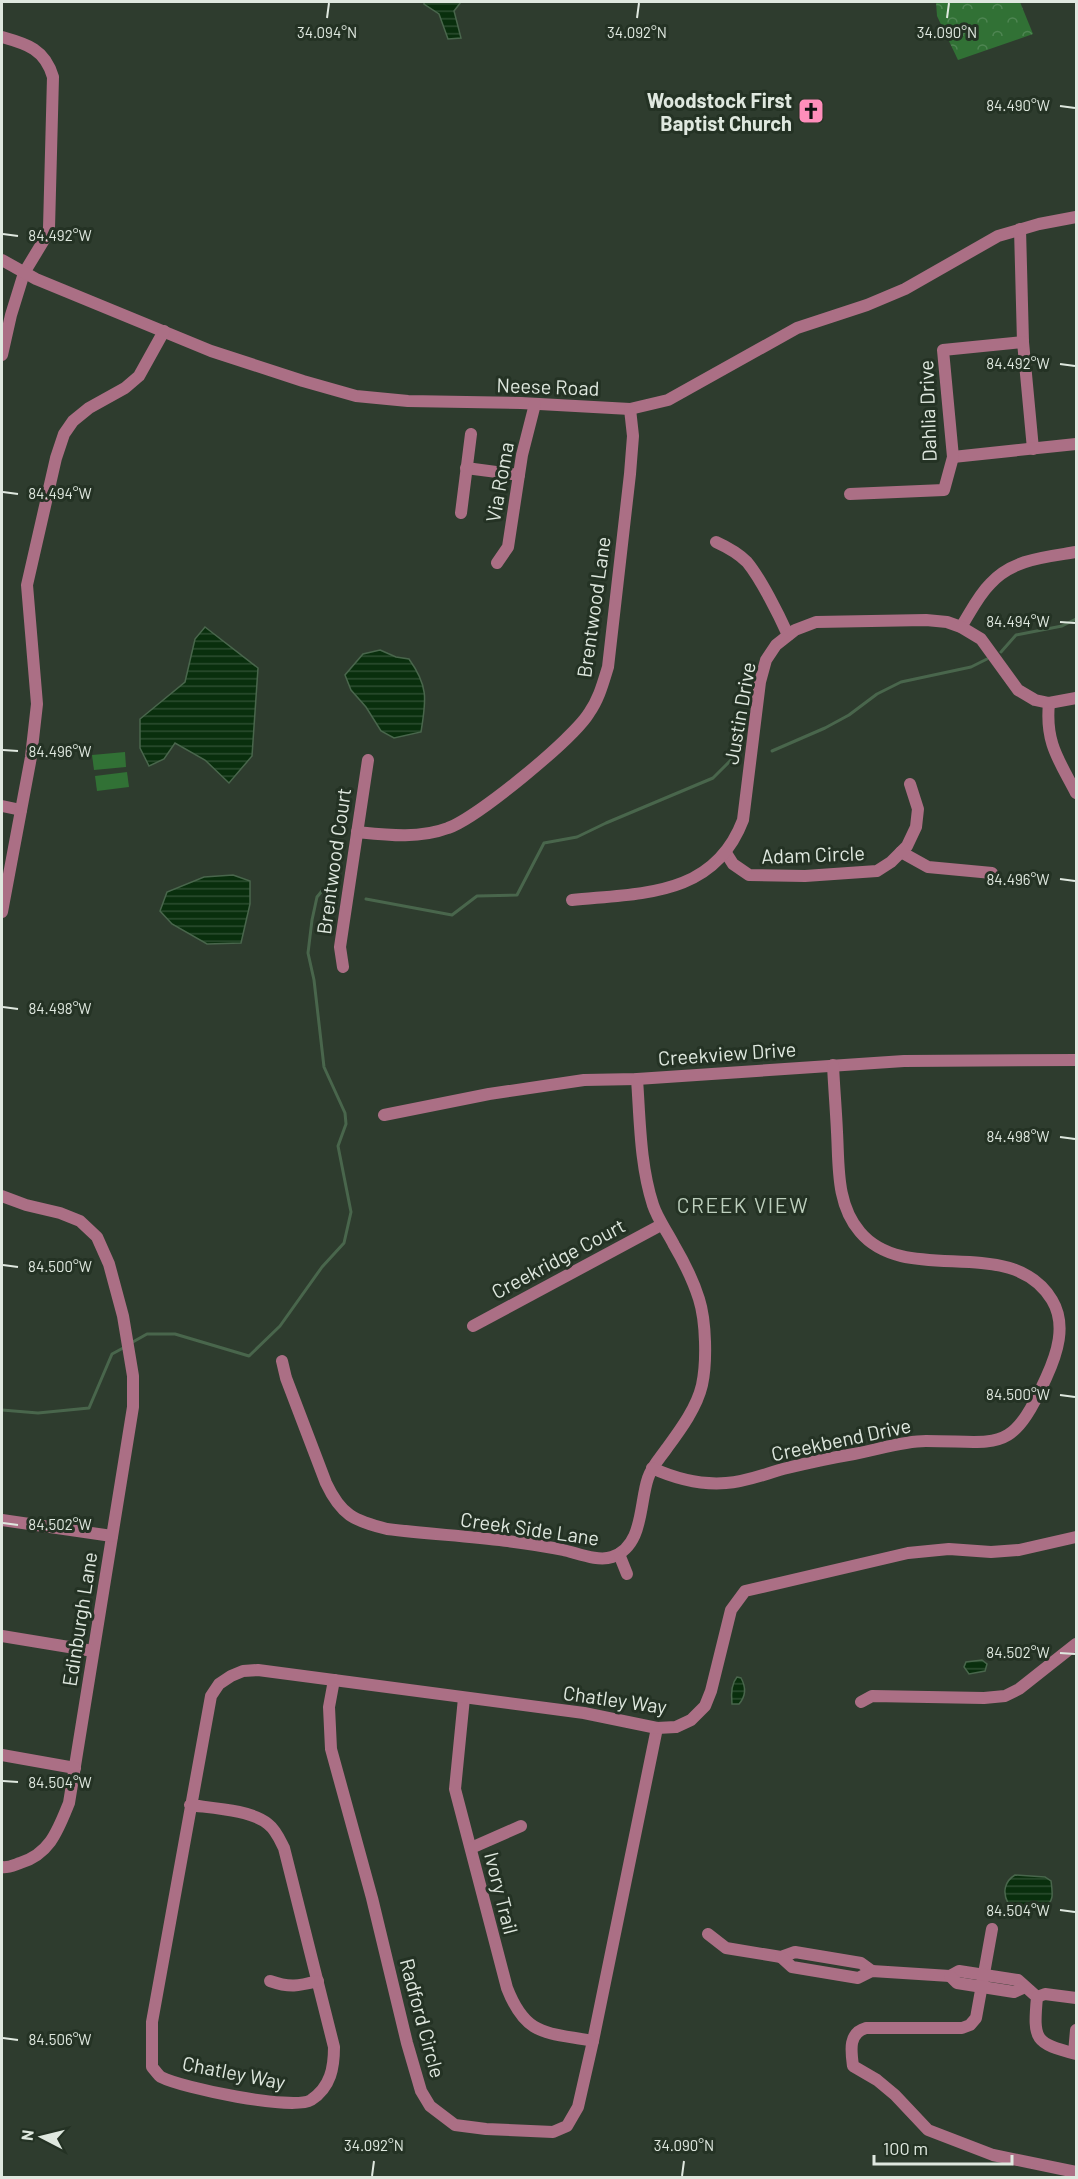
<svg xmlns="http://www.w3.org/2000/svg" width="1078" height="2179" font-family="Barlow,sans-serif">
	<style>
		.grass { fill: #317135 }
		.park { fill: url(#park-crowns) }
		.water { fill: url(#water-rules); stroke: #49664c; stroke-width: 1.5 }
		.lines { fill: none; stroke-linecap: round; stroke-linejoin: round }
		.stream { stroke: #49664c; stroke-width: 3 }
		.minor { stroke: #ab6f85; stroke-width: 12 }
		.ticks { fill: none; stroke: #dfe8df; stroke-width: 2 }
		.labels { text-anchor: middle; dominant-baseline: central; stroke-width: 6; stroke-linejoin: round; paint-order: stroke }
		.poi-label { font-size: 20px; font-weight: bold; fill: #dfe8df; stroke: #243224; text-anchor: end }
		.street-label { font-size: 20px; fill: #dfe8df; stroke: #243224 }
		.neighbourhood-label { font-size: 21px; letter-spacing: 1.5px; fill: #bdcfbd; stroke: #243224 }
		.ticks-label { font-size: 15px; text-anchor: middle; fill: #dfe8df; stroke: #243224; stroke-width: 6; stroke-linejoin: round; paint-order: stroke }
	</style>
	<defs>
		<pattern id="park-crowns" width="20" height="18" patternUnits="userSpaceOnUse" patternTransform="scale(1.5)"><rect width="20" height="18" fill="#317135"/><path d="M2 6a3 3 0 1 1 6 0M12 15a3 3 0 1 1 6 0" fill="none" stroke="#4e8552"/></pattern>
		<pattern id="water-rules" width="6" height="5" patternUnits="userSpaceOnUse" patternTransform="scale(1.5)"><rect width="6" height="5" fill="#092f0d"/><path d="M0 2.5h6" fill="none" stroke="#2c4d30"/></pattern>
	</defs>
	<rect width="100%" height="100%" fill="#2e3c2e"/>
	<g class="grass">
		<polygon points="125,752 126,767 94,770 92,755"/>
		<polygon points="127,772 129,787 97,791 95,776"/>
	</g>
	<polygon class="park" points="936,2 1020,2 1033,34 958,60 937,16"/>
	<g class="water">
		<polygon points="424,2 461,2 454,11 461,38 448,39 439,14 424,4"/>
		<polygon points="205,627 258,668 252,756 229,783 205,760 175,743 164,759 149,766 140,748 140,719 185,682 195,639"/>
		<path d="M380 650 396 657 409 659C429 687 426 700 421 732L394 738 381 731 366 707 351 690 345 675 363 654Z"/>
		<polygon points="233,875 250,881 250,904 241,943 207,944 172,924 160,911 167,892 204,877"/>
		<polygon points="982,1660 987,1664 985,1671 969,1674 964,1667 966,1662"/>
		<path d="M737 1677 741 1678C746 1687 746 1696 739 1704H732C731 1695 731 1684 737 1677Z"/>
		<path d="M1015 1875 1045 1877 1051 1881C1053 1895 1054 1901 1043 1910L1008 1903C1002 1892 1005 1881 1015 1875Z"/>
	</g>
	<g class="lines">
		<g class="stream">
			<polyline points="1001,652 1016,635 1062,626 1076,619"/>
			<polyline points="772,751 825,728 849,715 877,694 901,682 971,667 987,659"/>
			<polyline points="366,899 452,915 477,896 517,895 544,843 577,837 606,823 713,778 736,755"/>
			<polyline points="131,1343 147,1334 175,1334 249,1356 280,1326 322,1267 344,1243 351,1212 338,1146 346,1124 345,1113 324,1067 314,980 308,953 312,920 317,897 326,886 330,885"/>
			<polyline points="2,1410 38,1413 89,1408 112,1354 125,1347"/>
		</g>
		<g class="minor">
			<path d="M2 37C27 44 45 49 53 77L49 228 47 235 24 273 11 315 2 355"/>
			<polyline points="1020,229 1023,342 1033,449"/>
			<polyline points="2,260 36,279 211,351 303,381 356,396 408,401 521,403 630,409 668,400 797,328 867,305 905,289 998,236 1039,224 1076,217"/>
			<polyline points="953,457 1076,444"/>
			<polyline points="466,468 519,475"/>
			<polyline points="850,494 944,490 953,457 943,350 1023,342"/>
			<polyline points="461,513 471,434"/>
			<path d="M716 542C727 547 738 553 747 562 761 579 779 615 788 635"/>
			<polyline points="497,563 508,547 522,455 535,404"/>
			<path d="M961 627C970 613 978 596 990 584 1012 559 1046 557 1076 552"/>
			<path d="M1049 703C1045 743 1059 760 1076 793"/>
			<polyline points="2,806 21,810"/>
			<path d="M357 832C387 835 419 839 448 828 477 818 573 739 589 713 599 699 603 683 608 667L630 474 633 436 630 409"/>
			<polyline points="901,852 928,867 992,873"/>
			<polyline points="726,853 733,864 749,875 805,876 877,871 891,862 907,846 916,827 918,809 910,784"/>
			<path d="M572 900C641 893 714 897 743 820L760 682 766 660 776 645 795 630 816 622 926 620 947 622 961 627 981 639 1018 690 1035 700 1049 703 1076 698"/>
			<polyline points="2,912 31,757 37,704 27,585 56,458 64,434 73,421 89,408 125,388 139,376 164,331"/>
			<polyline points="343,967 340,947 368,760"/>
			<polyline points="384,1115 489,1094 584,1080 637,1079 904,1061 1076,1060"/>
			<path d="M2 1196 26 1205 60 1213 80 1221 97 1237 109 1264 123 1316 133 1376V1407L69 1803C58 1830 50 1854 20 1863 14 1865 8 1868 2 1867"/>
			<polyline points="473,1326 661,1225"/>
			<path d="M282 1361 286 1378 326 1483C341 1515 354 1521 387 1529 446 1536 506 1538 563 1550 577 1553 598 1562 612 1557 644 1546 639 1504 648 1478 652 1466 660 1458 667 1448 681 1429 697 1407 702 1385 707 1362 706 1321 699 1299 693 1280 684 1262 674 1245 667 1231 658 1220 653 1205 640 1165 640 1121 637 1079"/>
			<path d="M652 1468C674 1478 701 1485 726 1483 746 1482 765 1474 783 1469 807 1463 830 1458 854 1454 877 1450 902 1441 926 1441 1001 1441 1011 1455 1046 1378 1057 1354 1067 1325 1052 1300 1011 1232 907 1288 860 1232 836 1204 839 1166 837 1132 836 1110 834 1087 833 1065"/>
			<polyline points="2,1520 112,1536"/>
			<polyline points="619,1554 627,1574"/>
			<polyline points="2,1636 93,1651"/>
			<polyline points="334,1680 329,1707 331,1749 372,1898 407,2043 421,2091 430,2106 455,2125 486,2129 553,2132 567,2126 578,2107 593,2041 657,1728"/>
			<path d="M464 1698 455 1789 507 1988C526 2037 546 2032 593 2041"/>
			<polyline points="861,1702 872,1696 984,1698 1005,1696 1019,1689 1076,1644"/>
			<polyline points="2,1755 75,1768"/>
			<path d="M190 1805C211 1808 252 1810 268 1824 276 1830 280 1840 284 1848L334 2047C334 2067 331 2087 311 2100 293 2111 182 2088 161 2077 158 2075 155 2070 152 2067V2022L211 1696 219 1684 231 1676 243 1671 258 1670 584 1713 657 1728 676 1727 691 1720 705 1706 711 1691 731 1610 745 1591 908 1553 949 1549 991 1552 1019 1550 1076 1537"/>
			<polyline points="471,1848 521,1826"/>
			<path d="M992 1929 976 2018 970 2025 962 2028H866C848 2033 851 2051 853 2066L877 2080 895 2095 928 2130 993 2155 1076 2172"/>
			<polyline points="708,1934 726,1948 781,1957 795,1952 861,1963 872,1971"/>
			<path d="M781 1957 792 1967 858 1978 872 1971 950 1976 959 1971 1018 1980 1037 1997C1033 2041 1035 2043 1076 2054"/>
			<polyline points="950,1976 957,1983 1014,1992 1025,1987"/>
			<path d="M270 1981C290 1988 298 1986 318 1981"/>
			<polyline points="1037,1997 1045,1994 1076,1998"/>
			<polyline points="1074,2053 1076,2030"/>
		</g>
	</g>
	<path class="ticks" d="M327 18 329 3M637 18 639 3M947 18 949 3M1060 106 1075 108M3 234 18 236M1060 364 1075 366M3 492 18 494M1060 622 1075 623M3 750 18 751M1060 879 1075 881M3 1007 18 1009M1060 1137 1075 1139M3 1265 18 1267M1060 1395 1075 1397M3 1523 18 1525M1060 1653 1075 1654M3 1781 18 1782M1060 1910 1075 1912M3 2038 18 2040M372 2176 374 2161M682 2176 684 2161"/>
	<defs>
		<g id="church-square" transform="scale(1.35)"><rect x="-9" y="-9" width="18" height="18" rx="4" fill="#ff8ebb" stroke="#243224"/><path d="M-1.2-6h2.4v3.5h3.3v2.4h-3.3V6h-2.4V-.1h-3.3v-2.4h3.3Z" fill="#111"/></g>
	</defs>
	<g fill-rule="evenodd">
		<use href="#church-square" x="811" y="111"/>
	</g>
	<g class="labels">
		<g class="poi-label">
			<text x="792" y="100">Woodstock First<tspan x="792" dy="23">Baptist Church</tspan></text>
		</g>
		<g class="street-label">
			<text transform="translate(548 386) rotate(2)">Neese Road</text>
			<text transform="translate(927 411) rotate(-92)">Dahlia Drive</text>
			<text transform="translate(499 482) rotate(-80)">Via Roma</text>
			<text transform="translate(593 607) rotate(-82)">Brentwood Lane</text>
			<text transform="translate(739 713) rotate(-80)">Justin Drive</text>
			<text transform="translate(813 854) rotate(-2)">Adam Circle</text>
			<text transform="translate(333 861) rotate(-82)">Brentwood Court</text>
			<text transform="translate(727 1053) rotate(-4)">Creekview Drive</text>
			<text transform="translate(558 1258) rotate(-28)">Creekridge Court</text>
			<text transform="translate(841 1439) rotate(-12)">Creekbend Drive</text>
			<text transform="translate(530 1528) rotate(8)">Creek Side Lane</text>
			<text transform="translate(79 1619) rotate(-81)">Edinburgh Lane</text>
			<text transform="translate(615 1699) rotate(8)">Chatley Way</text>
			<text transform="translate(502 1893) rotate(76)">Ivory Trail</text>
			<text transform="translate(423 2018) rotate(75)">Radford Circle</text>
			<text transform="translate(234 2072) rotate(11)">Chatley Way</text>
		</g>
		<g class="neighbourhood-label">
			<text x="743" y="1204">CREEK VIEW</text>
		</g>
	</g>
	<g class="ticks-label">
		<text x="327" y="38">34.094°N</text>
		<text x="637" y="38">34.092°N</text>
		<text x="947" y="38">34.090°N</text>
		<text x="1018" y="111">84.490°W</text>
		<text x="60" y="241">84.492°W</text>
		<text x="1018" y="369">84.492°W</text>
		<text x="60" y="499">84.494°W</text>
		<text x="1018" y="627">84.494°W</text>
		<text x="60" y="757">84.496°W</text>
		<text x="1018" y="885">84.496°W</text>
		<text x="60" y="1014">84.498°W</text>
		<text x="1018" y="1142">84.498°W</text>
		<text x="60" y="1272">84.500°W</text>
		<text x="1018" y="1400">84.500°W</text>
		<text x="60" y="1530">84.502°W</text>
		<text x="1018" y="1658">84.502°W</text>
		<text x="60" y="1788">84.504°W</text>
		<text x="1018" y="1916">84.504°W</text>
		<text x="60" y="2045">84.506°W</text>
		<text x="374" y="2151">34.092°N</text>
		<text x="684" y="2151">34.090°N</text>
	</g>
	<rect width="1078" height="2179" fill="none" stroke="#dfe8df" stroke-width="6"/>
	<g transform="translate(42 2137) rotate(277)" stroke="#243224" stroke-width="4.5" paint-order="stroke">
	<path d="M0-4.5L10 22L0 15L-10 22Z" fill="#dfe8df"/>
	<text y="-9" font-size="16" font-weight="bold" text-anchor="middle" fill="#dfe8df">N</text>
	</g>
	<path d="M874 2155v9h138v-9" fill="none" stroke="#dfe8df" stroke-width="3"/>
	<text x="883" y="2155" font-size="18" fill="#dfe8df" stroke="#243224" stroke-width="4.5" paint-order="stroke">100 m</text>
</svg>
